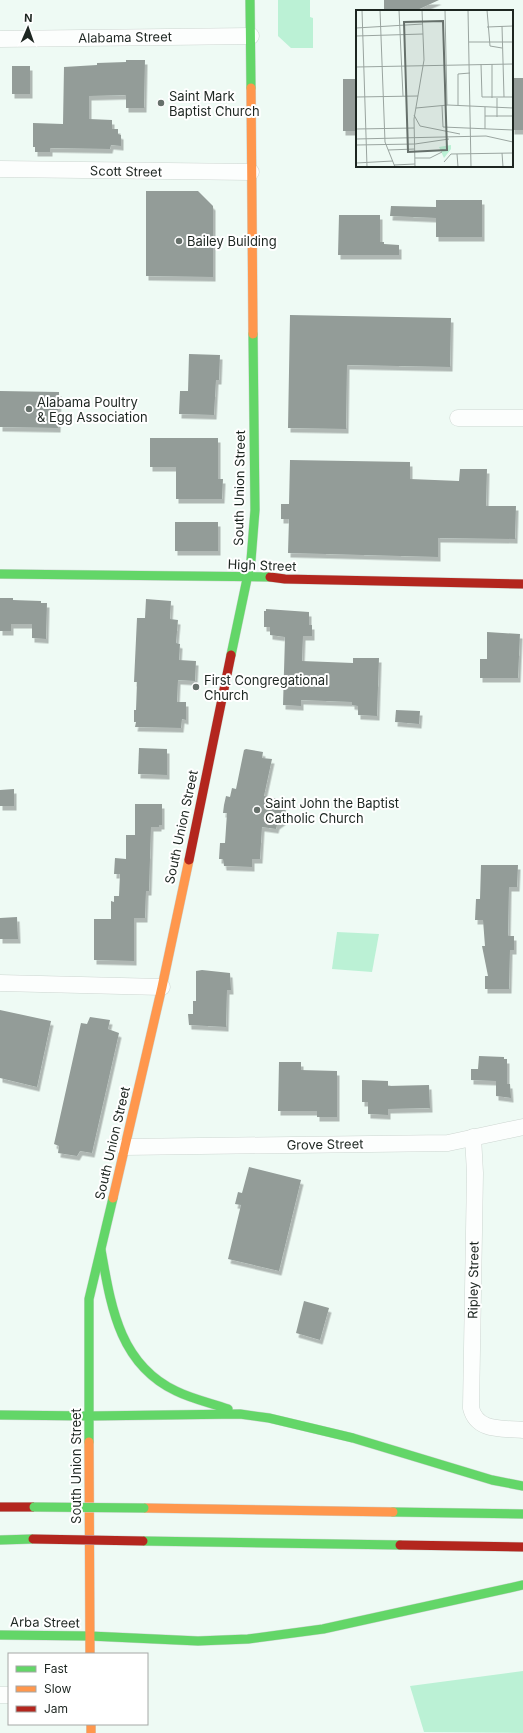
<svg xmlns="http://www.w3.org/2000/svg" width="523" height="1733" font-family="Inter,sans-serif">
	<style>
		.green { fill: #bbf1d5 }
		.building { fill: #939c98; filter: url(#shadow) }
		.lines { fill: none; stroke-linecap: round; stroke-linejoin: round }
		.street-casing { stroke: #cdd6d1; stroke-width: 17 }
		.fast-casing { stroke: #cdd6d1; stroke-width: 10 }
		.slow-casing { stroke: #cdd6d1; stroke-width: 10 }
		.jam-casing { stroke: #cdd6d1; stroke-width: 10 }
		.street { stroke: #fcfefd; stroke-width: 16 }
		.fast { stroke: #63d668; stroke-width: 9 }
		.slow { stroke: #ff974d; stroke-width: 9 }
		.jam { stroke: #b3261e; stroke-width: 9 }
		.fast-bridge-casing { stroke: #d0d6d3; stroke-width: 10; stroke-linecap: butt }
		.jam-bridge-casing { stroke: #d0d6d3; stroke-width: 10; stroke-linecap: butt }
		.fast-bridge { stroke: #63d668; stroke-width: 9 }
		.jam-bridge { stroke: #b3261e; stroke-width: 9 }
		.poi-dot { fill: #66706b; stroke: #fff; stroke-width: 1.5 }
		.labels { text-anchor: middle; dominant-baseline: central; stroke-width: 4; stroke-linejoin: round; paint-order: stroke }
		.street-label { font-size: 13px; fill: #1d2621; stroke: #fff }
		.poi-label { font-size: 13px; fill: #1d2621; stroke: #fff; text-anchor: start }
		.inset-road { fill: none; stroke: #9aa5a0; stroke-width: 1 }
		.view { fill: #66706b; fill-opacity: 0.15; stroke: #66706b; stroke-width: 2 }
		.inset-edge { fill: none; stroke: #1d2621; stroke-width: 2 }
	</style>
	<defs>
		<filter id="shadow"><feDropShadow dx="2.5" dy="4.5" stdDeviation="0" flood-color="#0004"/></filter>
	</defs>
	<rect width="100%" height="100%" fill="#eefaf4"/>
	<g class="green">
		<polygon points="278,0 310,0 310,17 313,18 313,48 291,48 278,36"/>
		<polygon points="337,932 379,934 372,972 332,969"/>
		<polygon points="523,1671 523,1733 424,1732 410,1686"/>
	</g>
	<g class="building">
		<polygon points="384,0 439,0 415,11 384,11"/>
		<polygon points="126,60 145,60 144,108 126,108 126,95 89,96 89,119 112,120 112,129 118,129 118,134 121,135 121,146 111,145 110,149 50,148 50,152 35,152 35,147 33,147 33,123 63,124 64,67 97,65 97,63 126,62"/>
		<rect x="12" y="66" width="18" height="28"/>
		<rect x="512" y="78" width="11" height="52"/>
		<rect x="343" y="79" width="14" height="52"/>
		<polygon points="146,191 198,191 213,206 213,277 146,276"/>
		<polygon points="436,200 482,200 482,237 436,237 436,218 390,216 391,206 436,207"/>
		<polygon points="339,215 380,215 380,242 384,242 384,244 399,245 399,255 338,255"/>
		<polygon points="290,315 451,318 450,367 347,365 346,429 288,428"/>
		<polygon points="189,354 220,355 219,380 216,380 214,415 179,414 180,391 188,391"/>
		<polygon points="0,391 59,392 58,428 0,427"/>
		<polygon points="150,438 218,438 218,479 223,479 222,499 176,499 176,467 150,467"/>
		<polygon points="290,460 410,462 410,479 459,481 460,469 487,469 486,506 516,506 515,539 438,538 438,557 288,553 289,519 281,519 281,504 289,504"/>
		<rect x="175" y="522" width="43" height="29"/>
		<polygon points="0,598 13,598 13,600 41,601 41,603 47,603 46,639 32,638 32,624 11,624 11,631 0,631"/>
		<polygon points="146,599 171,601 170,619 178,620 176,643 180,644 179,660 196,661 195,681 178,680 177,702 186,702 186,720 182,719 181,728 135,727 136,722 134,722 134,710 136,710 137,682 134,682 137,618 145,618"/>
		<polygon points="266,609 309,612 309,625 312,625 312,636 303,636 302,661 353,663 353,658 379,658 377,716 358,715 358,706 352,705 352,702 301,700 301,706 283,705 285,637 270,635 270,627 264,627 264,611 266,611"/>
		<polygon points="487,632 520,634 518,678 480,678 480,659 487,659"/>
		<polygon points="396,710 420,711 419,724 395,722"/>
		<polygon points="139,748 167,749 167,775 138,774"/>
		<polygon points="246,749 263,752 262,758 272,759 264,796 279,799 287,813 285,819 277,825 276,829 262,827 260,859 252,859 252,867 224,866 223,859 219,859 220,843 225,843 227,813 223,813 224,805 226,796 230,797 232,788 236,789 244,750"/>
		<polygon points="14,789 14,806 0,806 0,790"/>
		<polygon points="135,804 162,804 162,825 159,825 159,827 151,827 149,891 146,891 145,918 134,918 134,961 94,960 94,919 111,919 111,901 114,902 114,896 119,896 120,874 114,874 115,858 126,859 126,835 135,835"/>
		<polygon points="481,865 518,865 517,887 509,887 508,936 514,936 514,950 510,950 509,989 485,989 485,976 488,976 482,946 485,946 483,920 475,920 476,899 480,899"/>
		<polygon points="17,917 18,939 0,939 0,918"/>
		<polygon points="202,970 230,973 231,990 227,990 226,1027 189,1025 188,1014 193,1014 193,1001 196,1001 196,971"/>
		<polygon points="0,1010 51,1021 37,1087 0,1078"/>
		<polygon points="90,1017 110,1020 108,1029 119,1033 92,1153 80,1151 77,1156 58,1153 59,1146 54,1144 81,1023 87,1024"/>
		<polygon points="479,1056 504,1057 504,1059 507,1059 507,1084 510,1084 511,1098 496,1096 496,1081 471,1080 471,1069 478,1069"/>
		<polygon points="279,1062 301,1062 301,1070 337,1071 337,1117 317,1117 317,1111 278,1111"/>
		<polygon points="362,1080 388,1081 388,1086 429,1085 430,1108 388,1109 388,1115 368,1114 368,1102 362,1102"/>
		<polygon points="249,1167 301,1180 279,1271 228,1259 241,1205 235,1204 238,1192 242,1193"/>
		<polygon points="304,1301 329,1308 320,1340 296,1333"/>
	</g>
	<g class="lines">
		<g class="street-casing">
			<g id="street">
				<polyline points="0,39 251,36"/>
				<polyline points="0,169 251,172"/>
				<polyline points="458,418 523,418"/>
				<polyline points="0,983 162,987"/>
				<path d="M473 1137 475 1173 471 1408C477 1432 502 1428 523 1430"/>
				<polyline points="124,1147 448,1143 523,1127"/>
				<polyline points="0,1695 9,1695"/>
			</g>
		</g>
		<g class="fast-casing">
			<g id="fast">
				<polyline points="250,0 251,88"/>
				<polyline points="0,574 270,577"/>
				<polyline points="231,655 251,560 255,510 253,334"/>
				<path d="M101 1250C111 1306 119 1364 176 1391 192 1399 211 1403 228 1409"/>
				<polyline points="0,1415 89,1416"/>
				<polyline points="89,1416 240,1414 269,1418 353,1438 492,1480 523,1486"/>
				<polyline points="89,1442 89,1299 113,1198"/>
				<polyline points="393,1512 523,1514"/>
				<polyline points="0,1540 33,1539"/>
				<polyline points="143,1541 400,1545"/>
				<polyline points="0,1635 90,1636"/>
				<polyline points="90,1636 198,1641 248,1639 323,1629 523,1585"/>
			</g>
		</g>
		<g class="slow-casing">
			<g id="slow">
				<polyline points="251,88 253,334"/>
				<polyline points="113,1198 162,987 189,860"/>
				<polyline points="89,1442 90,1654"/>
				<polyline points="144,1508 393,1512"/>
				<polyline points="91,1724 91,1733"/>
			</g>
		</g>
		<g class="jam-casing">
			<g id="jam">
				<polyline points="270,577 285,579 523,584"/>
				<polyline points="189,860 231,655"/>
				<polyline points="0,1507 34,1507"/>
				<polyline points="400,1545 523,1547"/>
			</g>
		</g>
		<use href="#street" class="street"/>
		<use href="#fast" class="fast"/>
		<use href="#slow" class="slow"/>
		<use href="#jam" class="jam"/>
		<g class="fast-bridge-casing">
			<polyline id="fast-bridge" points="34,1507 144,1508"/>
		</g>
		<g class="jam-bridge-casing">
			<polyline id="jam-bridge" points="33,1539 143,1541"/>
		</g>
		<use href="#fast-bridge" class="fast-bridge"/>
		<use href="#jam-bridge" class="jam-bridge"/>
	</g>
	<g class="poi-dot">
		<circle cx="161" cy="103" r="4"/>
		<circle cx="179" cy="241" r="4"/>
		<circle cx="29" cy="409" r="4"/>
		<circle cx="196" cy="687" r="4"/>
		<circle cx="257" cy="810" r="4"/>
	</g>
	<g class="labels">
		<g class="street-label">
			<text transform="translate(125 37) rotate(-1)">Alabama Street</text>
			<text transform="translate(126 171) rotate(1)">Scott Street</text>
			<text transform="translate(239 488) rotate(-89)">South Union Street</text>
			<text transform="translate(262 565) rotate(2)">High Street</text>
			<text transform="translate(181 827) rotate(-78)">South Union Street</text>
			<text transform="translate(112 1143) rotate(-77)">South Union Street</text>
			<text transform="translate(325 1144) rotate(-1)">Grove Street</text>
			<text transform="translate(473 1280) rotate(-89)">Ripley Street</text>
			<text transform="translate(76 1466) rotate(-90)">South Union Street</text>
			<text transform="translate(45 1622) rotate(1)">Arba Street</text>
		</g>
		<g class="poi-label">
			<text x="169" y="96">Saint Mark<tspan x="169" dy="15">Baptist Church</tspan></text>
			<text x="187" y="241">Bailey Building</text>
			<text x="37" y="402">Alabama Poultry<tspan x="37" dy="15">&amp; Egg Association</tspan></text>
			<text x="204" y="680">First Congregational<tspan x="204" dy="15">Church</tspan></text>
			<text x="265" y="803">Saint John the Baptist<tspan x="265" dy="15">Catholic Church</tspan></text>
		</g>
	</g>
	<g transform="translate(356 10)">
		<rect width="157" height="157" fill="#eefaf4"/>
		<path d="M95 135V139L88 148 83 137Z" fill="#bbf1d5"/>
		<path class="inset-road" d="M6 0 11 157M24 0 29 132 39 157M43 0 47 86M89 0 91 95M112 0 115 157M131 0 134 36 146 38M146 16 148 87M131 17 157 16M0 18 67 14M0 26 67 24M113 32H157M125 54 126 87H157M136 54V88M0 57 157 54M0 87 62 86M102 95V64L114 63M86 96 87 117 157 120M129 97V119M60 98 92 95 157 98M58 105 64 116 104 124M129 106H157M141 107V88M0 119 58 118M0 129 130 126 157 132M59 134 93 129M0 135 59 134M32 140 59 139M146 143 147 157M101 144 102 157M59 148H74L86 142M88 152 95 144 157 143M0 153 37 151M38 155 59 154M59 157 58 109 68 50 66 0"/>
		<path class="view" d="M87 11 91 140 52 142 48 12Z"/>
		<rect width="157" height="157" class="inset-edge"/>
	</g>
	<rect x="8" y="1653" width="140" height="72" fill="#ffffff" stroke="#a5a8a6"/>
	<rect x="16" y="1666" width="20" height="6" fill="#63d668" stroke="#a5a8a6"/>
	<text x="44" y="1673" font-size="12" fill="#1d2621">Fast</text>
	<rect x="16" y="1686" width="20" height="6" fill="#ff974d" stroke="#a5a8a6"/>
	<text x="44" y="1693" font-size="12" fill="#1d2621">Slow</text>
	<rect x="16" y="1706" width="20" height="6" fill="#b3261e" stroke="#a5a8a6"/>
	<text x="44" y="1713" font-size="12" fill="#1d2621">Jam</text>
	<g transform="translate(28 28) rotate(2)" stroke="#ffffff" stroke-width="3" paint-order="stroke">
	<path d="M0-3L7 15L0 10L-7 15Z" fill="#1d2621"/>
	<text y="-6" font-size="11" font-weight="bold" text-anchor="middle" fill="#1d2621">N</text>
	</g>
</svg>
